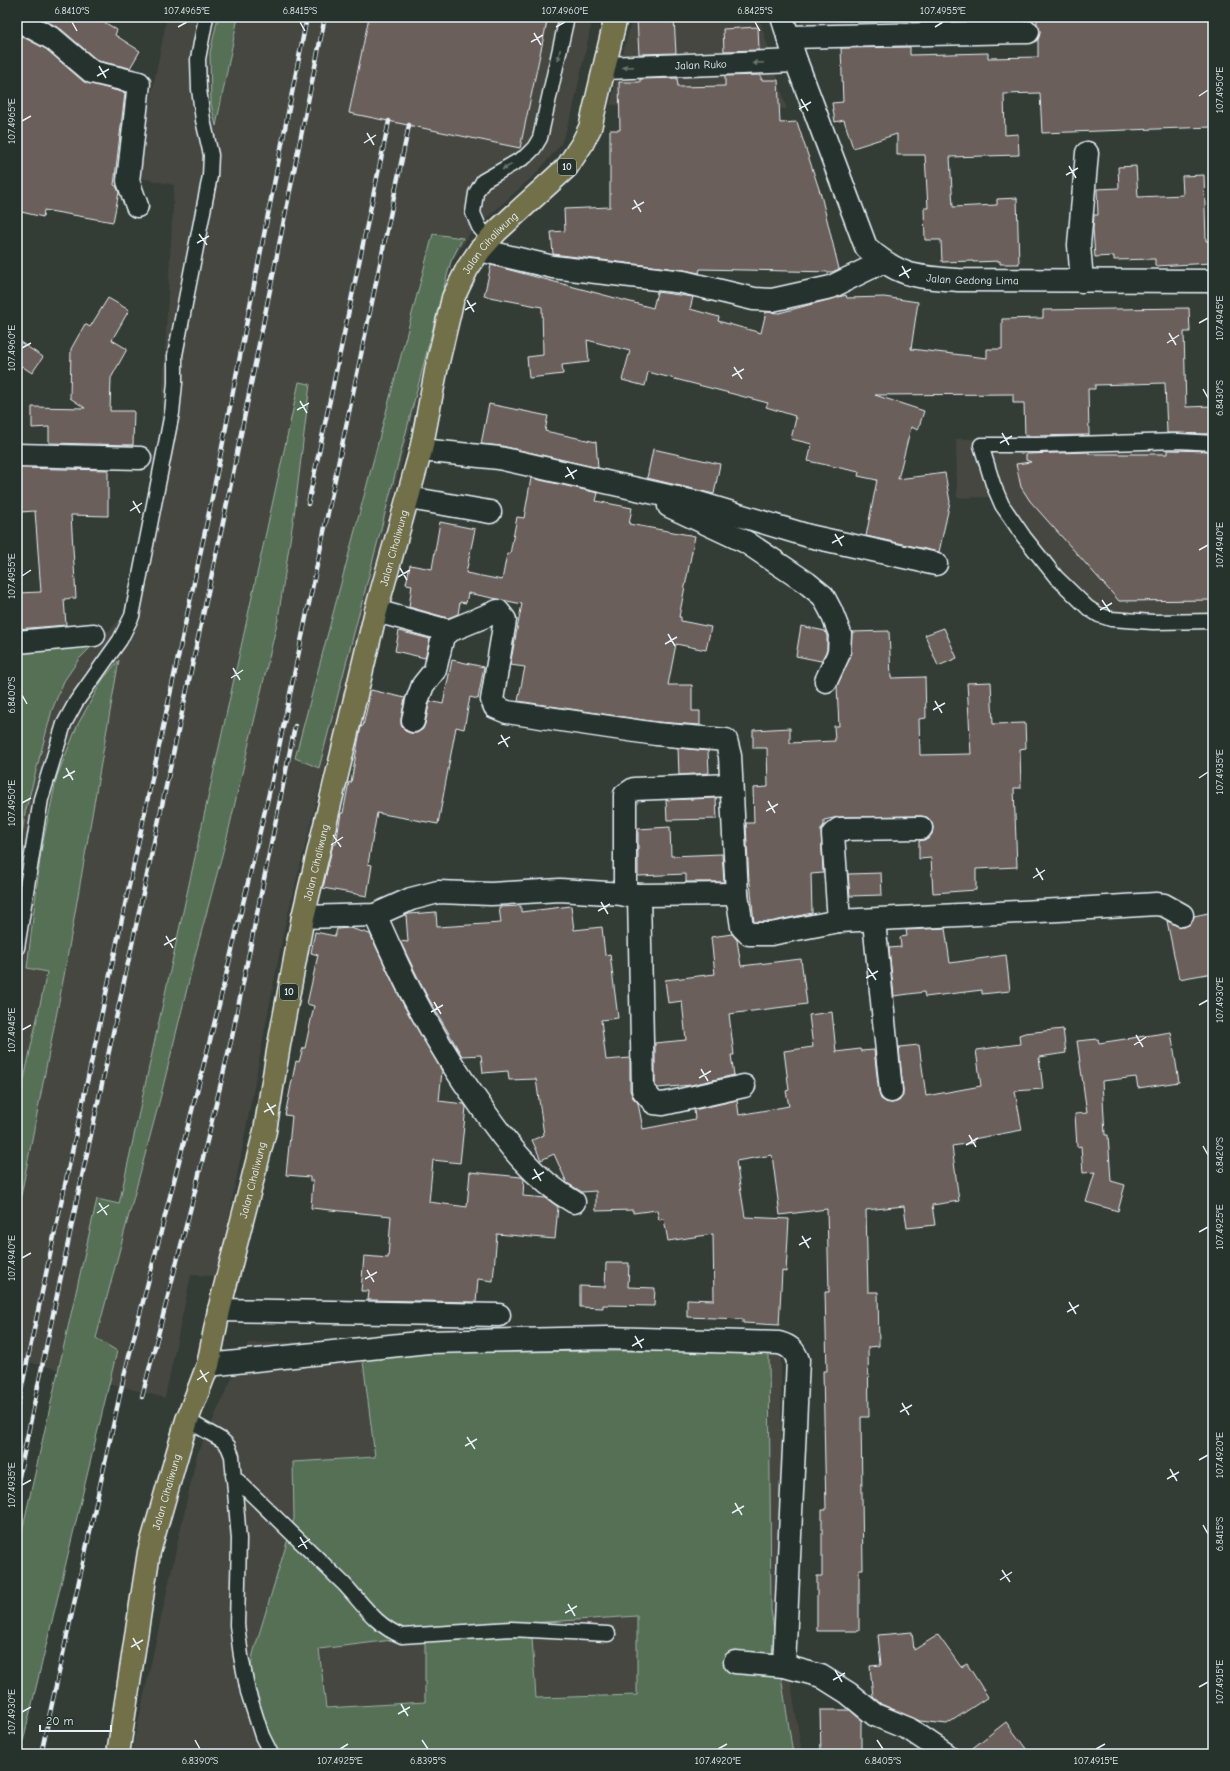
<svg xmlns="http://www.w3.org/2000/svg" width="1230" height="1771" font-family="'Comic Neue',sans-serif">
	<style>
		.built { fill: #444641 }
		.green { fill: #567056; stroke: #9fb0a7; fill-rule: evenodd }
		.building { fill: #6b5e5a; stroke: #e8f1f8 }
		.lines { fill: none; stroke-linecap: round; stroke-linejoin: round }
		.lane-casing { stroke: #e8f1f8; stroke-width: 17 }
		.street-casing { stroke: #e8f1f8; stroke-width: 25 }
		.secondary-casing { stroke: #e8f1f8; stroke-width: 25 }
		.highway-casing { stroke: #e8f1f8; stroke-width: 25 }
		.lane { stroke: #26332d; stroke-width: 14 }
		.street { stroke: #26332d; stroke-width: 22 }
		.secondary { stroke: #26332d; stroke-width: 22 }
		.highway { stroke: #726f4a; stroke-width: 22 }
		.rail-casing { stroke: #e8f1f8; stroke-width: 4.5 }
		.rail { stroke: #26332d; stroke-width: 3; stroke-dasharray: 9; stroke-linecap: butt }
		.oneway { fill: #6a7674 }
		.ticks { fill: none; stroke: #e8f1f8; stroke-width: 1.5 }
		.labels { text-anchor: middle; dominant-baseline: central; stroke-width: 4; stroke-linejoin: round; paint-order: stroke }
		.shield { fill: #26332d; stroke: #aeb8bb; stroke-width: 1 }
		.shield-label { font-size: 10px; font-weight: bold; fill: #e8f1f8 }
		.street-label { font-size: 11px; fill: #e8f1f8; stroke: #26332d }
		.neatline { fill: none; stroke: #e8f1f8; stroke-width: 1.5 }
		.ticks-label { font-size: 10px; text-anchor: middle; fill: #e8f1f8 }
	</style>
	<rect width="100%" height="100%" fill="#343c36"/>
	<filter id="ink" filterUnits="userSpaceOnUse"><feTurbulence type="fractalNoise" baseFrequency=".025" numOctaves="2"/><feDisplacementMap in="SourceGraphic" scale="8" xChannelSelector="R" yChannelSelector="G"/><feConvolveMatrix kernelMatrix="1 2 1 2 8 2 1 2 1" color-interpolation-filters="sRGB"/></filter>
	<g filter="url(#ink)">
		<g class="built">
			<polygon points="167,17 593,17 572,114 561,144 536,174 470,233 452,263 284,930 218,1276 191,1275 165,1398 17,1359 17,646 109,631 127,611 160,440 174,185 135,177"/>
			<polygon points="632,17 759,17 787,109 610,105"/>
			<polygon points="799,17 852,17 853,25 803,28"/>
			<polygon points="1213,435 1213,619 1097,621 992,497 957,498 956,439"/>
			<polygon points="781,1335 782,1624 802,1754 131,1754 197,1454 248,1343"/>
		</g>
		<g class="green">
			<polygon points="218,17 238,17 216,126 211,104 210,53"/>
			<polygon points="433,234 463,238 451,261 438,309 319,768 295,758"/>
			<polygon points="299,382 310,384 295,508 278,619 228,833 196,952 160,1099 96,1338 117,1351 20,1754 17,1754 17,1553 97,1199 119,1204"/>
			<polygon points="100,638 79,659 64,681 52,710 25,813 17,871 17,651"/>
			<polygon points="119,660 64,976 17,1216 17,1112 47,972 27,968 41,851 57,776 78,724 103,679"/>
			<path d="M769 1350 771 1610 793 1754H271L247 1693 253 1654 294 1519 293 1462 375 1457 362 1353ZM637 1616V1695L536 1698 531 1623ZM425 1636V1702L326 1708 319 1649Z"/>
		</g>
		<g class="building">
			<polygon points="39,17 96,17 117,30 115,35 140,51 130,68 98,61 61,29"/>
			<polygon points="369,17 548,17 520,148 349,113"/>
			<polygon points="1037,17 1213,17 1213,127 1042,133 1040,93 1004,94 1005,135 1018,134 1019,155 950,157 953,207 997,205 997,199 1017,198 1019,264 1000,264 1000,261 973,262 973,261 942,262 941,240 925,240 924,208 928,208 925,155 897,155 897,134 853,148 844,120 835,122 832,103 843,102 841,48 910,47 910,55 988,53 988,58 1038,57 1038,39 1040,31 1037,24"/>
			<polygon points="674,18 676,53 639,54 637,20"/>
			<polygon points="758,27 759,50 724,51 723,29"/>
			<polygon points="21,36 46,49 84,82 125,93 114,185 116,186 119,192 113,222 44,210 43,217 17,211 17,127"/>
			<polygon points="761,75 761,80 778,80 780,123 797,122 821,195 839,269 832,272 700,269 699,273 684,270 553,254 551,232 565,231 564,209 610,207 610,130 620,130 619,82 640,82 640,79 677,78 678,87 725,86 725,76"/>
			<polygon points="1136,166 1138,197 1183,195 1182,176 1204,175 1206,241 1213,241 1213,263 1155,266 1155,259 1114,260 1114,256 1095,257 1093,229 1094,215 1098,215 1097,189 1119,188 1118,167"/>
			<polygon points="491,265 653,308 657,292 693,297 690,309 719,317 718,321 761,333 766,312 779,313 846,295 847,298 884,297 918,302 911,349 987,358 987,349 1002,349 1002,319 1043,318 1043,310 1189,308 1190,332 1184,332 1186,407 1213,406 1213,434 1167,433 1165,383 1095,385 1095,389 1088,389 1089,435 1025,436 1024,403 1013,403 1013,394 875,395 924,411 918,430 911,427 898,479 945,473 950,502 939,552 866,536 877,480 858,476 859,472 808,461 812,444 791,439 796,418 794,418 795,416 766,407 768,403 648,372 645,386 622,380 630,351 587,340 589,362 562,365 563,374 529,378 527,357 543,355 542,307 484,296"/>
			<polygon points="108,298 129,310 112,340 127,349 111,378 110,411 134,411 133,445 49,443 49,427 32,428 32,407 85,408 70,398 71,349 85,324 90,327"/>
			<polygon points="17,340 43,357 32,373 17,363"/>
			<polygon points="489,404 548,416 545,431 596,442 598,468 502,446 481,444"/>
			<polygon points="653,449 720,464 714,494 647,478"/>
			<polygon points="1167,450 1213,451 1213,600 1119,601 1030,501 1021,487 1016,464 1031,462 1026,460 1026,454 1089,452 1089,454 1167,454"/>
			<polygon points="17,468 108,470 108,516 71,515 76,598 64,599 66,625 17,629 17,593 41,592 35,511 20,512 17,485"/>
			<polygon points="531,478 598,493 596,501 632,508 629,524 695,536 679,617 681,617 681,621 711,627 706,650 676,644 668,685 692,685 692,711 700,711 700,725 657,722 518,701 525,667 510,665 522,604 468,593 466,603 460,602 458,614 448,618 409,607 412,585 406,584 410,565 432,569 440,522 475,529 466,573 502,580 507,554 510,554 517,517 524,518"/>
			<polygon points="801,626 825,631 827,636 827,650 821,661 796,656"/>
			<polygon points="944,628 957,658 938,666 925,635"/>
			<polygon points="399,631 430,639 425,658 395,651"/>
			<polygon points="889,631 891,678 925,677 926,718 919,719 920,755 971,754 967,683 991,682 993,724 1025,723 1026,748 1020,749 1021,788 1014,788 1017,867 976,869 976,890 933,893 931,858 919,859 919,841 928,839 932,834 933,828 932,822 927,817 921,816 838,817 824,820 824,825 821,829 823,873 811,874 812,913 770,922 754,922 750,882 749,882 746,823 754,823 753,788 768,787 767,748 753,748 753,730 790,728 790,743 835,741 834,726 839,726 837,686 850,658 852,632"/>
			<polygon points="452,660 484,667 478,699 470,697 464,729 456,727 438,824 377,813 368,864 372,865 367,896 323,888 333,844 336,844 341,813 343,813 349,782 351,783 358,742 361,726 363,726 371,690 405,698 401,719 401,725 405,731 410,733 417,733 423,729 425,724 430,701 443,704"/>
			<polygon points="678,748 708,751 709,773 679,775"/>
			<polygon points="716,798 717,819 667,820 666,800"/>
			<polygon points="670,827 671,856 722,854 724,882 686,882 686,874 638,876 638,829"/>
			<polygon points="881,873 882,895 850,896 848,874"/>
			<polygon points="521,906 521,912 571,906 574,930 602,927 605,955 610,954 618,1018 601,1020 606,1060 630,1058 630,1090 633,1098 638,1103 643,1129 695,1119 694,1110 737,1100 739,1115 789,1106 786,1091 789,1090 784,1051 813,1047 809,1015 832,1012 836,1052 860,1049 861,1051 874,1050 879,1093 881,1099 886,1102 892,1103 899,1101 903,1096 903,1090 899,1047 919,1045 926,1096 981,1086 976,1050 1020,1044 1019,1035 1025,1033 1063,1029 1066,1053 1039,1057 1043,1089 1015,1091 1022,1130 973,1139 973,1143 952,1146 959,1201 932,1205 935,1225 907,1228 904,1206 866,1210 868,1292 878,1292 879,1346 868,1347 869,1417 861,1417 863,1569 859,1569 859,1631 817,1631 817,1576 822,1576 822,1510 826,1510 823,1371 827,1371 825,1292 829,1292 827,1209 780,1215 772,1155 736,1161 745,1217 789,1219 786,1272 782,1271 779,1325 743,1323 743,1319 687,1317 687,1299 714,1300 713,1234 668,1241 664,1219 659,1220 657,1210 633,1213 633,1210 596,1211 596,1191 582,1192 567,1183 554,1154 541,1160 532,1140 544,1135 536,1079 509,1080 508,1071 483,1073 481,1055 462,1056 426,994 400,941 408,942 406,915 409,914 436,912 437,927 501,923 499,907"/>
			<polygon points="1213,912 1213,973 1179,979 1167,921 1183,927 1189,925 1193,921 1194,916"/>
			<polygon points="350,928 370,934 404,1006 442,1071 439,1101 464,1104 466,1107 460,1163 433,1160 429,1202 467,1207 470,1172 521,1177 524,1179 523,1196 546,1198 558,1207 555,1239 497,1234 493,1281 478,1279 476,1302 368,1300 369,1291 361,1291 364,1256 388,1258 391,1216 311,1208 313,1181 310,1181 310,1177 286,1175 292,1116 285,1115 296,1061 299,1062 303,1048 305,1048 314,1006 307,1004 318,955 311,953 315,932 335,936 337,929"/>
			<polygon points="945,928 950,963 1006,955 1010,991 982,994 982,990 925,997 924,992 894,996 889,948 901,947 900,937 907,936 906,930"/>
			<polygon points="732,934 737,940 741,966 801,959 807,1004 729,1014 734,1055 731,1055 734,1075 691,1085 658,1088 655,1085 655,1043 686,1040 682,1001 668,1003 665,980 715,974 711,937"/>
			<polygon points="1171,1032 1179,1082 1138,1088 1136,1077 1102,1081 1105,1135 1108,1135 1111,1181 1125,1185 1118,1211 1086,1202 1095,1172 1083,1173 1081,1146 1077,1147 1075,1114 1087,1113 1077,1041 1098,1039 1099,1043"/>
			<polygon points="606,1263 629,1263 628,1287 655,1288 654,1306 603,1305 603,1308 580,1307 580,1286 605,1287"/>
			<polygon points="912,1632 914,1650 938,1635 961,1667 967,1664 988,1697 947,1724 920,1721 881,1704 873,1697 870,1666 881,1665 878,1635"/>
			<polygon points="820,1710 850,1710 861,1720 861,1754 821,1754"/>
			<polygon points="1006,1722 1030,1754 965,1754"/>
		</g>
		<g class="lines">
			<g class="lane-casing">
				<g id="lane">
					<polyline points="489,239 479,227 473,213 476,193 483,181 525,157 534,148 540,138 567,17"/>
					<polyline points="1213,443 1179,441 1037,445 981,445 993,484 1002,505 1024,537 1056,577 1088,608 1099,615 1111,619 1153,622 1213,621"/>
					<polyline points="17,948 41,799 64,724 76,702 120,640 132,616 172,413 175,383 175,355 210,176 211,155 203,120 199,89 198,59 206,17"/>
					<polyline points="187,1420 222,1440 228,1446 232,1456 239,1539 237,1625 241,1656 248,1692 262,1736 271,1754"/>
					<path d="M233 1476C270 1512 307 1548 344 1584 363 1604 376 1626 402 1636L511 1629 608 1634"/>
				</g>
			</g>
			<g class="street-casing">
				<g id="street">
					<polyline points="17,17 20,21 53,39 92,72 139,83 128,181 137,206"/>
					<polyline points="788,37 1028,32"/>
					<path id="s1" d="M605 68 796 61"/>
					<polyline points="480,250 553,267 683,282 754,299 772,300 831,287 882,262"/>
					<polyline points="1082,281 1079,245 1087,153"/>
					<polyline points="421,450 499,458 699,503 809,536 936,564"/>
					<polyline points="17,455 140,458"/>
					<polyline points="409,498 490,512"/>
					<polyline points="669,506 746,542 807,583 823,596 831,611 840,634 839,653 826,681"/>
					<polyline points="376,611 449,631 498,611 505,620 492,700 495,707 507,712 656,734 726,740 730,756 737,894 742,927 749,934 771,934 839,921 1059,910 1156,904 1164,905 1182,915"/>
					<polyline points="17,642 94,635"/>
					<polyline points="413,721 417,701 423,685 435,670 443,636 449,631"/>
					<polyline points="625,895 625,795 634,789 731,785"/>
					<polyline points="639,895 643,1090 654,1103 663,1104 744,1086"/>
					<path d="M375 915C388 943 400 972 415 1000 434 1036 456 1072 480 1105 505 1142 534 1179 574 1202"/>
					<polyline points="303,917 375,915 411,899 438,892 491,894 560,890 639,895 737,894"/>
					<polyline points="839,921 833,834 839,829 921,828"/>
					<polyline points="874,921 891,1091"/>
					<polyline points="219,1310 499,1315"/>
					<path d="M208 1365 428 1342 607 1338 779 1343C790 1346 794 1350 798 1360L784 1666"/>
					<polyline points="735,1662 784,1666 821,1676 848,1693 875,1715 909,1729 946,1754"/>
				</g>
			</g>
			<g class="secondary-casing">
				<g id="secondary">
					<path id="s2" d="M782 17 796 61 866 247C899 277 916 277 958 280L1213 281"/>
				</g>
			</g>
			<g class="highway-casing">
				<g id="highway">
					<path id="s3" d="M118 1754 149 1552 187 1420 208 1365 219 1310 265 1131 279 1045 303 917 376 611 421 450 437 366 453 298 467 269 480 250 497 231 567 167 582 144 590 128 616 17"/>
				</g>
			</g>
			<use href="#lane" class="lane"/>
			<use href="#street" class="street"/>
			<use href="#secondary" class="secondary"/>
			<use href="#highway" class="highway"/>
			<g class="rail-casing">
				<g id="rail">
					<polyline points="308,504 389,121"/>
					<polyline points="142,1397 194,1195 232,1037 295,726"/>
					<polyline points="17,1409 210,508 307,17"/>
					<polyline points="17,1486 78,1195 225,513 325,17"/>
					<polyline points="41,1754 124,1376 219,1005 271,785 409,125"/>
				</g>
			</g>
			<use href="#rail" class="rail"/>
		</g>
		<defs><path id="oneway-solid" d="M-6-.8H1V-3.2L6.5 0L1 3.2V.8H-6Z"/></defs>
		<g class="oneway">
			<use href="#oneway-solid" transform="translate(559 55) rotate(102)"/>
			<use href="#oneway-solid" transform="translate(758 63) rotate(178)"/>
			<use href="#oneway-solid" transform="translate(628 67) rotate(178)"/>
			<use href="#oneway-solid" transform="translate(507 167) rotate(151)"/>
		</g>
	</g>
	<path class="ticks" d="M72 22 77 31M300 22 305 31M755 22 760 31M178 27 187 22M556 27 565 22M935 27 943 22M534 33 541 45M531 42 543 35M99 66 106 78M97 76 109 69M1199 96 1208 90M801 99 808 111M799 109 811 102M22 121 31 116M367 133 374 145M364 143 376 135M1069 166 1076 178M1066 175 1078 168M634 200 641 212M632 209 644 202M199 234 207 245M197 243 209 236M902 266 909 278M899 276 911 269M467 300 474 312M465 310 476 303M1199 323 1208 318M1169 333 1176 345M1167 343 1179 335M22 348 31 343M734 367 742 379M732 376 744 369M1203 389 1208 398M300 401 307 413M297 410 309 403M1002 433 1009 445M1000 443 1012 436M567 467 574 479M565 477 577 470M133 501 140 513M130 511 142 503M835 534 842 546M832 543 844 536M1199 550 1208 545M400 568 407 580M22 576 31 570M398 577 410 570M1102 600 1110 612M1100 610 1112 603M668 634 675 646M665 644 677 637M233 668 240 680M231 678 243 670M22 695 27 704M935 701 942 713M933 710 945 703M501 735 508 747M498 744 510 737M66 768 73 780M63 778 75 771M1199 778 1208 772M768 801 775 813M22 803 31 798M766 811 778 804M333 835 341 847M331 845 343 837M1036 868 1043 880M1033 878 1045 870M601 902 608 914M598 911 610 904M166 936 173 948M164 945 176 938M868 968 876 980M866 978 878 971M434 1002 441 1014M1199 1005 1208 1000M431 1012 443 1005M22 1030 31 1025M1136 1035 1143 1047M1134 1045 1146 1037M701 1069 708 1081M699 1078 711 1071M267 1103 274 1115M264 1112 276 1105M969 1135 976 1147M966 1145 978 1138M1203 1146 1208 1155M534 1169 541 1181M532 1179 544 1172M99 1203 107 1215M97 1213 109 1205M1199 1232 1208 1227M802 1236 809 1248M799 1245 811 1238M22 1258 31 1253M367 1270 374 1282M365 1279 377 1272M1069 1302 1076 1314M1067 1312 1079 1305M635 1336 642 1348M632 1346 644 1339M200 1370 207 1382M197 1380 209 1372M902 1403 909 1415M900 1412 912 1405M467 1437 475 1449M465 1446 477 1439M1199 1460 1208 1455M1170 1469 1177 1481M1167 1479 1179 1472M22 1485 31 1480M735 1503 742 1515M732 1513 744 1506M1203 1525 1208 1534M300 1537 307 1549M298 1547 310 1539M1002 1570 1010 1582M1000 1580 1012 1572M568 1604 575 1616M565 1613 577 1606M133 1638 140 1650M131 1647 143 1640M835 1670 842 1682M833 1680 845 1673M1199 1687 1208 1682M401 1704 408 1716M22 1712 31 1707M398 1714 410 1707M195 1740 200 1749M422 1740 428 1749M877 1740 883 1749M340 1749 348 1744M718 1749 727 1744M1096 1749 1105 1744"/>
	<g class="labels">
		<g class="shield">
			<rect x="558" y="159" width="18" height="16" rx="3"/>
			<rect x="280" y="984" width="18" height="16" rx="3"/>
		</g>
		<g class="shield-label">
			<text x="567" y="167">10</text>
			<text x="289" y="992">10</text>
		</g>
		<g class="street-label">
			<text stroke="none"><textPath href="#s1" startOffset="96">Jalan Ruko</textPath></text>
			<text stroke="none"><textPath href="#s3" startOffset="1563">Jalan Cihaliwung</textPath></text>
			<text stroke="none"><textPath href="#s2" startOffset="360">Jalan Gedong Lima</textPath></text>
			<text stroke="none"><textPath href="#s3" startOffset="1239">Jalan Cihaliwung</textPath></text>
			<text stroke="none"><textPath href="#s3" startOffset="915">Jalan Cihaliwung</textPath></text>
			<text stroke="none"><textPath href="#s3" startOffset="591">Jalan Cihaliwung</textPath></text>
			<text stroke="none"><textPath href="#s3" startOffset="267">Jalan Cihaliwung</textPath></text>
		</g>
	</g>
	<rect width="1230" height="1771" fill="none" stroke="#26332d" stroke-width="44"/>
	<path d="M40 1725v6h71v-6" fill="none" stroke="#e8f1f8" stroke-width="2"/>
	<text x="46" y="1725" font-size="12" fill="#e8f1f8" stroke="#26332d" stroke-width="3" paint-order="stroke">20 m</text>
	<rect x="22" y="22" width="1186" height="1727" class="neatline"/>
	<g class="ticks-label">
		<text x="72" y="14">6.8410°S</text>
		<text x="187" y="14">107.4965°E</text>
		<text x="300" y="14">6.8415°S</text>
		<text x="565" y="14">107.4960°E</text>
		<text x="755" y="14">6.8425°S</text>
		<text x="943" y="14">107.4955°E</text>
		<text transform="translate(1219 90) rotate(-90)" y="4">107.4950°E</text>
		<text transform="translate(11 121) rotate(-90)" y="4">107.4965°E</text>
		<text transform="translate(1219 318) rotate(-90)" y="4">107.4945°E</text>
		<text transform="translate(11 348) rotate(-90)" y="4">107.4960°E</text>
		<text transform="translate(1219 398) rotate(-90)" y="4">6.8430°S</text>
		<text transform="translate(1219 545) rotate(-90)" y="4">107.4940°E</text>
		<text transform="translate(11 576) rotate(-90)" y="4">107.4955°E</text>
		<text transform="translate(11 695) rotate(-90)" y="4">6.8400°S</text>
		<text transform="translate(1219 772) rotate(-90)" y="4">107.4935°E</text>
		<text transform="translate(11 803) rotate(-90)" y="4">107.4950°E</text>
		<text transform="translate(1219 1000) rotate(-90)" y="4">107.4930°E</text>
		<text transform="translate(11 1030) rotate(-90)" y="4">107.4945°E</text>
		<text transform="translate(1219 1155) rotate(-90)" y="4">6.8420°S</text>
		<text transform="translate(1219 1227) rotate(-90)" y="4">107.4925°E</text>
		<text transform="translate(11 1258) rotate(-90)" y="4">107.4940°E</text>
		<text transform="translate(1219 1455) rotate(-90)" y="4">107.4920°E</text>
		<text transform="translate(11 1485) rotate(-90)" y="4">107.4935°E</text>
		<text transform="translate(1219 1534) rotate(-90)" y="4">6.8415°S</text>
		<text transform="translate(1219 1682) rotate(-90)" y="4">107.4915°E</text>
		<text transform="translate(11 1712) rotate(-90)" y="4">107.4930°E</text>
		<text x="200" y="1764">6.8390°S</text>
		<text x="340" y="1764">107.4925°E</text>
		<text x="428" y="1764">6.8395°S</text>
		<text x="718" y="1764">107.4920°E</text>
		<text x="883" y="1764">6.8405°S</text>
		<text x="1096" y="1764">107.4915°E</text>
	</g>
</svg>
